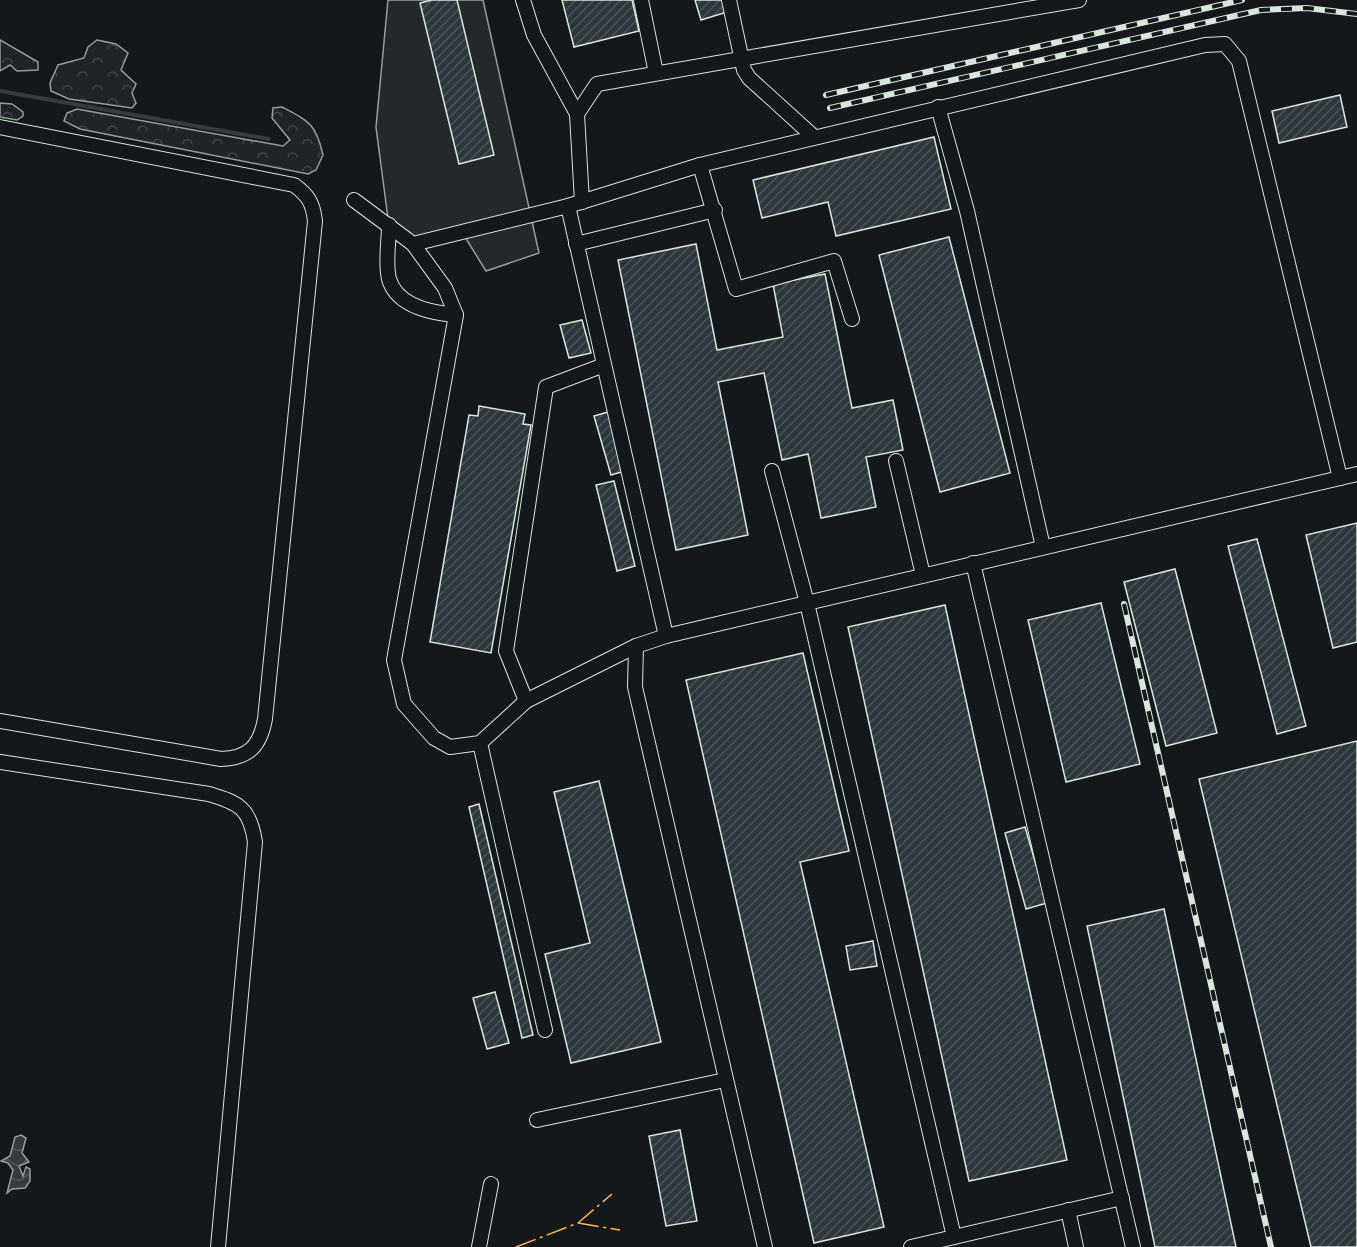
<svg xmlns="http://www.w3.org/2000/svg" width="1357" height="1247" font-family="'Fira Sans Condensed',sans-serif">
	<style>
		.forest { fill: url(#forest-crowns); stroke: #939e99; stroke-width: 1.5 }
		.parking { fill: #24282b; stroke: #939e99; stroke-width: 1.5 }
		.water { fill: url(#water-waves); stroke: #939e99; stroke-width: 1.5 }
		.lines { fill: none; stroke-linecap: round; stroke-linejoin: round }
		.stream { stroke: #363b3e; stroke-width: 4 }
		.building { fill: url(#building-hatch); stroke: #d8e6dc; stroke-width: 1.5 }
		.minor-casing { stroke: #d8e6dc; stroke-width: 16 }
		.minor { stroke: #14181c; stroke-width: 14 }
		.rail-casing { stroke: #d8e6dc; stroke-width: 6 }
		.rail { stroke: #14181c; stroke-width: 4; stroke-dasharray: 11; stroke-linecap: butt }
		.power { stroke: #ffb74d; stroke-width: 1.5; stroke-dasharray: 21 4.5 3 4.5; stroke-linecap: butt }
	</style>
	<defs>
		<pattern id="forest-crowns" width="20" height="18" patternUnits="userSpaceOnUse" patternTransform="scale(1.5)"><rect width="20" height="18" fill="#202428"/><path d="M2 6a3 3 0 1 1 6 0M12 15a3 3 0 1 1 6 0" fill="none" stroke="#404447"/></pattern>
		<pattern id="water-waves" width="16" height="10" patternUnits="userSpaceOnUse" patternTransform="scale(1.5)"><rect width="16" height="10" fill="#363b3e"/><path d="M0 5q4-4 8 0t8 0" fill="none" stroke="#525759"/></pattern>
		<pattern id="building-hatch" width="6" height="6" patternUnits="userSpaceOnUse" patternTransform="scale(1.5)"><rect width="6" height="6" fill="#2c363c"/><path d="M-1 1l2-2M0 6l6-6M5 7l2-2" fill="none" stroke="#4a5358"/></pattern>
	</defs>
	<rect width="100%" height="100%" fill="#14181c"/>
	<g class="forest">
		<polygon points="0,40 38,62 38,70 17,71 10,65 0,71"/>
		<polygon points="97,40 116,44 128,53 121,70 136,84 132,93 136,103 132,108 69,99 51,91 50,83 58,65 84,58 88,47"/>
		<polygon points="0,103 12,104 23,112 23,116 17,120 0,117"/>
		<path d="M282 107C309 121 316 124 323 155L316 170 308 174 80 129 64 121 67 113 77 109 283 146 290 140 272 118 273 108Z"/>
	</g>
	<polygon class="parking" points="388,0 483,0 539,253 486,271 462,232 413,244 389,226 376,127"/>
	<polygon class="water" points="21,1135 26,1138 22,1153 29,1162 19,1166 23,1176 26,1167 30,1169 30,1181 25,1188 12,1189 7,1193 13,1170 8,1163 1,1161 10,1156 15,1137"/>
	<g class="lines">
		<polyline class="stream" points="0,91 269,139"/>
	</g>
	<g class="building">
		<polygon points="432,0 457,0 494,155 459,164 420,3"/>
		<polygon points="562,0 632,0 639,31 574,47"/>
		<polygon points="695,0 724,0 727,12 701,20"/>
		<polygon points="1340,95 1347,127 1279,143 1272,111"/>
		<polygon points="934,137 951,209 836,236 828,202 762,218 753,180"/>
		<polygon points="949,237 1010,473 940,492 879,255"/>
		<polygon points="696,244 717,350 783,337 773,284 825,274 852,408 893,400 903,450 866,457 876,507 821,518 808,454 782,460 764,373 718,382 748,535 676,550 618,260"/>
		<polygon points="582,320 591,353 569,358 560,325"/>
		<polygon points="479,406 525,414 523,424 531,425 491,653 430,642 469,415 478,416"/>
		<polygon points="608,412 625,471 611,475 594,416"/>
		<polygon points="614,481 635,566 617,571 596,485"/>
		<polygon points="1357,523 1357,642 1333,648 1306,535"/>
		<polygon points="1257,539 1306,726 1277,734 1228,546"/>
		<polygon points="1175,569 1217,733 1166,746 1124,582"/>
		<polygon points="1101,603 1140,764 1066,782 1028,620"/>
		<polygon points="945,605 1067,1160 969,1181 848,627"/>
		<polygon points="803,653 849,851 800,862 884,1227 814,1243 686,680"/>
		<polygon points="1357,741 1357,1247 1311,1247 1199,779"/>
		<polygon points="599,781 661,1042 571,1063 545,954 590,943 554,792"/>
		<polygon points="479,804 533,1035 522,1038 469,807"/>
		<polygon points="1025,827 1047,903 1026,909 1005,833"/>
		<polygon points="1164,909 1236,1247 1155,1247 1087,926"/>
		<polygon points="873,941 877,966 850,970 846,946"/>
		<polygon points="495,992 509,1043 487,1049 473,998"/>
		<polygon points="680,1130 697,1221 666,1226 649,1136"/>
	</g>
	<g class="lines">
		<g class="minor-casing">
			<g id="minor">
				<polyline points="523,0 534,35 577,114"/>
				<polyline points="641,0 656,73"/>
				<polyline points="729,0 744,70 749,78 814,137"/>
				<polyline points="938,107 967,211 1043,547"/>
				<path d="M0 127 294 185C308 195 313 203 315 221L265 719C260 746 249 758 221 759L0 721"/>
				<polyline points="700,165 736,289 834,261 852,319"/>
				<polyline points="354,200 413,244 568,206 666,636"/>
				<polyline points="582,202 577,114 597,84 1079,0"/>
				<polyline points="568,206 700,165 1205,45 1225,44 1239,61 1340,478"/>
				<path d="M389 225C389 241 385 263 389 279 397 307 432 313 456 315"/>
				<polyline points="413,244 445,288 456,315 394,660 404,704 434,738 450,747 480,743 526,701 636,646 666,636 1357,474"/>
				<polyline points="576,244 715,210"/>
				<polyline points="896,461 923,575"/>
				<polyline points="772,471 807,603 954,1237"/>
				<polyline points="973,563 1133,1247"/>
				<polyline points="636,646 635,687 765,1247"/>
				<polyline points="526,701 506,651 546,387 604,365"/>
				<polyline points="480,743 545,1030"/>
				<path d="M0 762 209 794C240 803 250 809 255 842L218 1247"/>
				<polyline points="537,1120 725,1080"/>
				<polyline points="1068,1210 1076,1247"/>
				<polyline points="479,1247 491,1184"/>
				<polyline points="911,1247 1122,1198"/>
			</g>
		</g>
		<use href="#minor" class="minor"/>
		<g class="rail-casing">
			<g id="rail">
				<polyline points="826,95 1242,0"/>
				<polyline points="830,108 1261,10 1307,8 1357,14"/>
				<polyline points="1124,604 1271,1247"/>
			</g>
		</g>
		<use href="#rail" class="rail"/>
		<g class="power">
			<polyline points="578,1223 620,1230"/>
			<polyline points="516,1247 578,1223 612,1194"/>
		</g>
	</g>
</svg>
